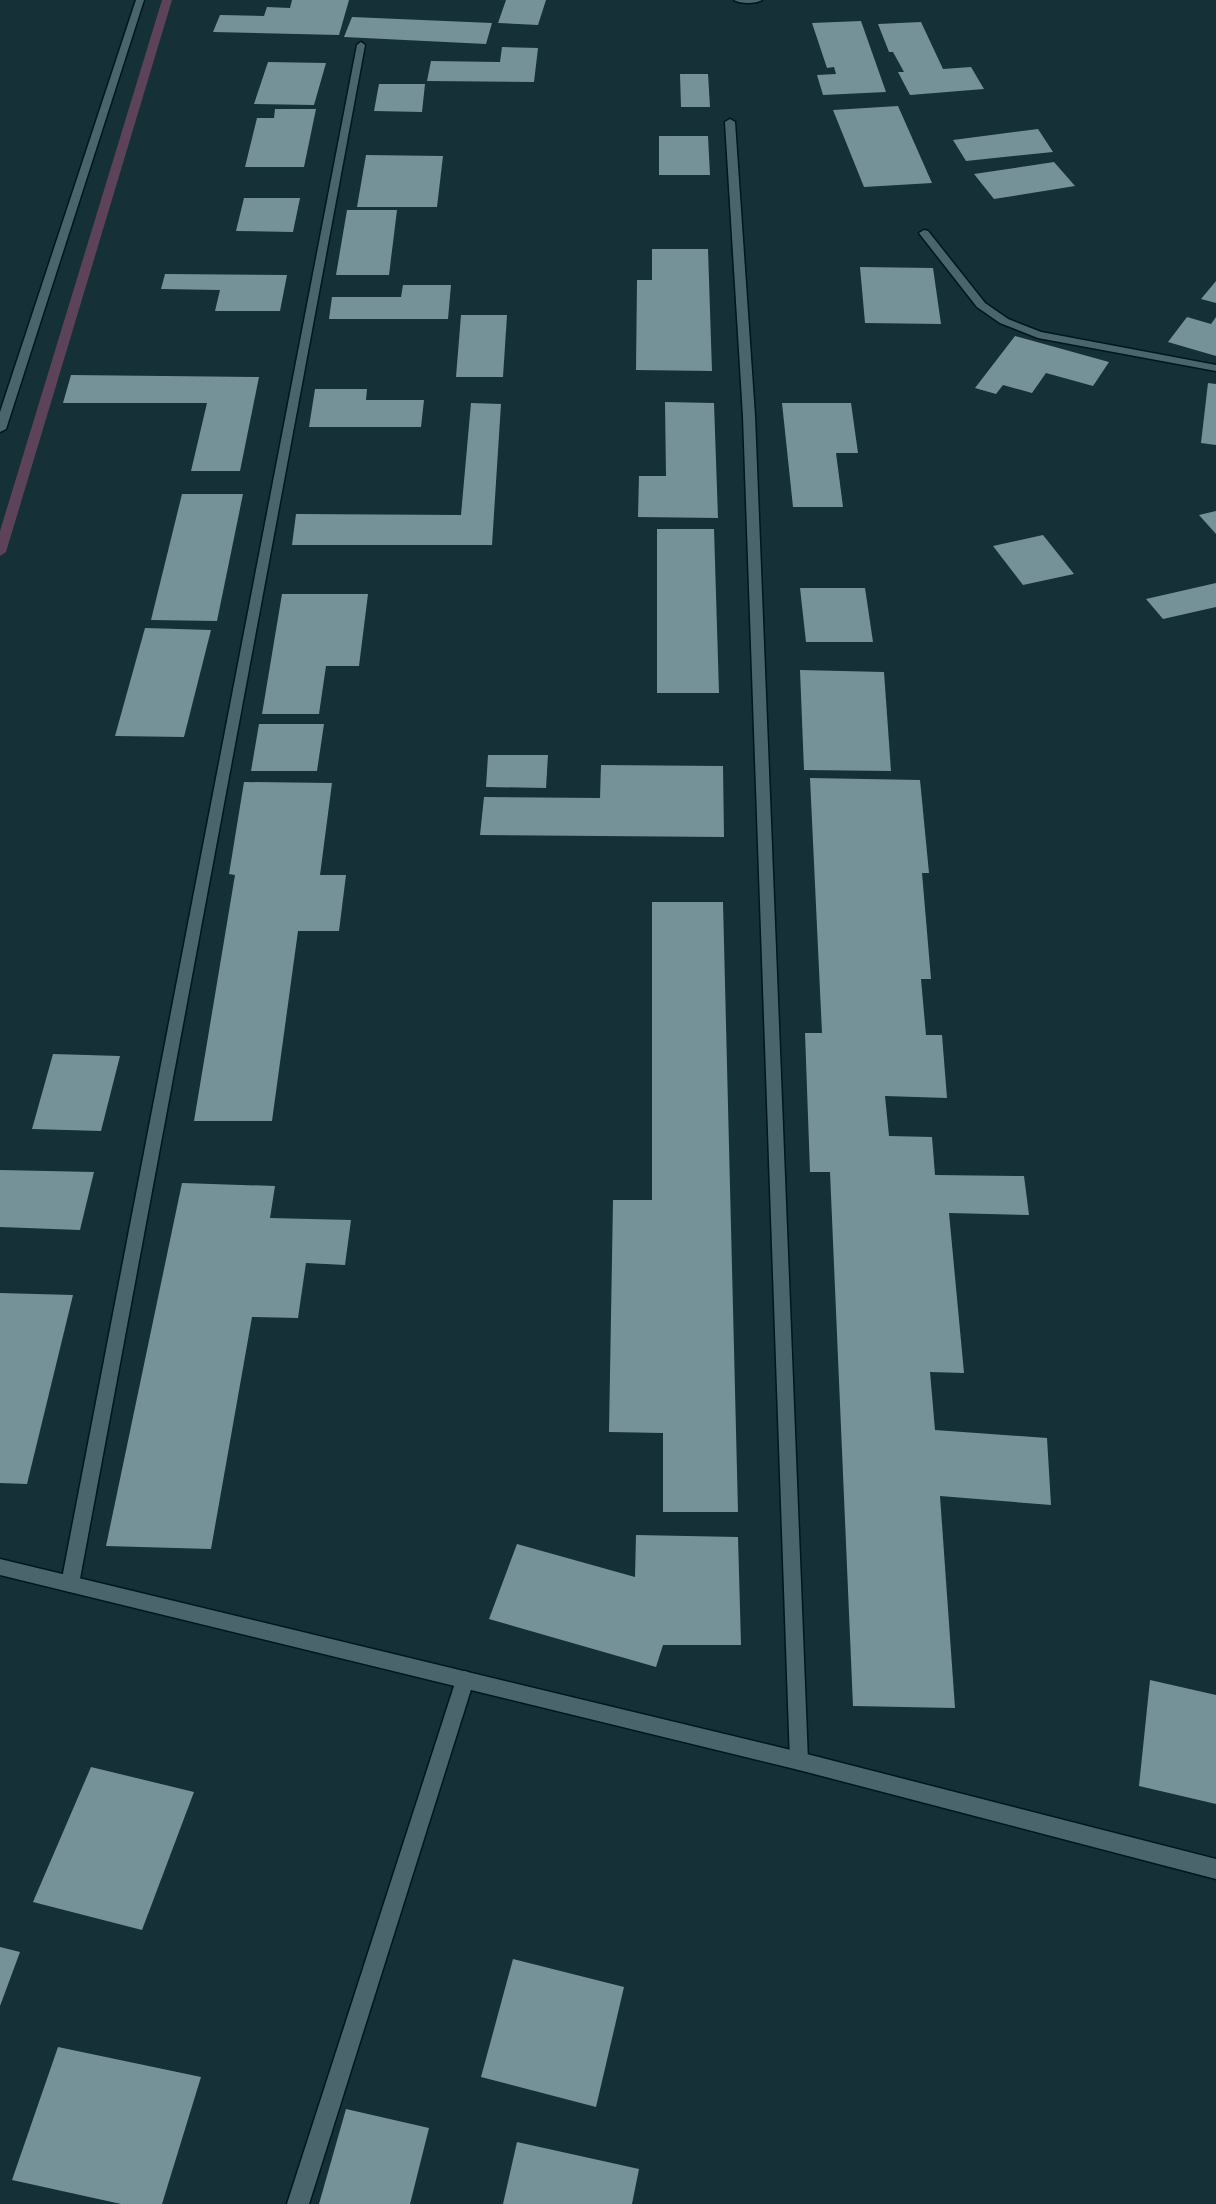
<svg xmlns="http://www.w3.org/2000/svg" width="1216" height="2204" font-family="Raleway,sans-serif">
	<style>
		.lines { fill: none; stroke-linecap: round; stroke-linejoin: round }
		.stream { fill: #5c4359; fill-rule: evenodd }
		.building { fill: #769299 }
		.service-casing { stroke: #00171d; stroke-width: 3 }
		.minor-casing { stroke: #00171d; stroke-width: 3 }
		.tertiary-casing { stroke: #00171d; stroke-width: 3 }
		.service { fill: #4a666c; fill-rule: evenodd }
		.minor { fill: #4a666c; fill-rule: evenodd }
		.tertiary { fill: #4a666c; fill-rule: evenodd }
	</style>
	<rect width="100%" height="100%" fill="#153036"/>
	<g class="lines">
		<polygon class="stream" points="162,0 172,0 6,552 0,556 0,531"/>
	</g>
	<g class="building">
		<polygon points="292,0 349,0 339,35 213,32 220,15 264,16 267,7 290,8"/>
		<polygon points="506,0 546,0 538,25 498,23"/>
		<polygon points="352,17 492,23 486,44 344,37"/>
		<polygon points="861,21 886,92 823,95 817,75 836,74 834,67 827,68 812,23"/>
		<polygon points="921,22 943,69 971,67 984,89 910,95 898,72 904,72 893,52 889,52 878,24"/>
		<polygon points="502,47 538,48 534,82 427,81 431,61 500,62"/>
		<polygon points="268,62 326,63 314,105 254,104"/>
		<polygon points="680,74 708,74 710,107 681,107"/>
		<polygon points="379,84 425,84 422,112 374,111"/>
		<polygon points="898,106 932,183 864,187 833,110"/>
		<polygon points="275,109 316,109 304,167 245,167 257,118 274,118"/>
		<polygon points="1038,129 1053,152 966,161 953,140"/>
		<polygon points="659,136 708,136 710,175 659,175"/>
		<polygon points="366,155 443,156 437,207 357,207"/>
		<polygon points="1054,162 1075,186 994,199 974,174"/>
		<polygon points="244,198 300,198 293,232 236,231"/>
		<polygon points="347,210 397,210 389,275 336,275"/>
		<polygon points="652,249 708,249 712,371 636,370 637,280 652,280"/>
		<polygon points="860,267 933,268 941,324 865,323"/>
		<polygon points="165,274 287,275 280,311 215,311 220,290 161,289"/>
		<polygon points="1216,281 1216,303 1201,299"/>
		<polygon points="403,285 451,285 448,319 329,319 332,297 401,297"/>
		<polygon points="461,315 507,315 503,377 456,377"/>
		<polygon points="1187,317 1211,324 1216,317 1216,356 1168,342"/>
		<polygon points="1015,336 1109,362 1093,386 1046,373 1032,393 1003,385 996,394 975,388"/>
		<polygon points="71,375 259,377 240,471 191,471 207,403 63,403"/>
		<polygon points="1208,383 1216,384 1216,445 1201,443"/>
		<polygon points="315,389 367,389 366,400 424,400 421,427 309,427"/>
		<polygon points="665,402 714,403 718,518 638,517 639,476 666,476"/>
		<polygon points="471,403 501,404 492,545 292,545 296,514 461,515"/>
		<polygon points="782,403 851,403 858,453 836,453 843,507 793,507"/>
		<polygon points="182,494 243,494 217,621 151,620"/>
		<polygon points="1216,511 1216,534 1199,515"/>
		<polygon points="657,529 714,529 719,693 657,693"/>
		<polygon points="1043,535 1074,574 1023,585 993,546"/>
		<polygon points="1216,583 1216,607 1163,619 1146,599"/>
		<polygon points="800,588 865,588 873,642 806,642"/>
		<polygon points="282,594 368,594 359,666 326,666 319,714 262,714"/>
		<polygon points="145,628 211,630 184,737 115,736"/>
		<polygon points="800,670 884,672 891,771 804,770"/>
		<polygon points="259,724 324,724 317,771 251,771"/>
		<polygon points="488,755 548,755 546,788 486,787"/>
		<polygon points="601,765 723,766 724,837 480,835 484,797 600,798"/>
		<polygon points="810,778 920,780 929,873 922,873 931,979 921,979 926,1035 942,1035 947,1098 885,1096 889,1136 932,1137 935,1175 1024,1176 1029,1215 949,1213 964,1373 930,1372 935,1430 1047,1438 1051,1505 940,1496 955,1708 853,1706 830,1172 810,1172 805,1033 822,1033"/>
		<polygon points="244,782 332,783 320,875 346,875 339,931 298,931 272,1121 194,1121 235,875 229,874"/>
		<polygon points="652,902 723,902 738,1512 663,1512 663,1433 609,1432 613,1200 652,1200"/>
		<polygon points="53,1054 120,1056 101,1131 32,1129"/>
		<polygon points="0,1170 94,1172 80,1230 0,1227"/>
		<polygon points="182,1183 275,1186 270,1218 351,1220 345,1265 306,1263 298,1318 252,1317 211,1549 106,1546"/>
		<polygon points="0,1293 73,1295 27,1484 0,1483"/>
		<polygon points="636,1535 738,1537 741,1645 663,1645 656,1667 489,1619 517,1544 635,1577"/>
		<polygon points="1150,1680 1216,1695 1216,1804 1139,1786"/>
		<polygon points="91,1767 194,1792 142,1930 33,1902"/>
		<polygon points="0,1947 20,1952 0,2006"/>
		<polygon points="513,1959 624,1987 596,2107 481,2077"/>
		<polygon points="58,2047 201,2077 162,2204 121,2204 12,2180"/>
		<polygon points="346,2109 429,2128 410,2204 319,2204"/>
		<polygon points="517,2142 639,2169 632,2204 503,2204"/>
	</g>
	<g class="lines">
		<g class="service-casing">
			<g id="service">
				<path d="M734 0H762C756 4 740 4 734 0Z"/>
				<polygon points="924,230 928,231 985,303 1008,319 1041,332 1216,365 1216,371 1038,338 1000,323 977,307 919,233"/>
			</g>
		</g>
		<g class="minor-casing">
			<g id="minor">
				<polygon points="361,42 365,45 79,1584 76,1590 70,1592 64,1590 61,1584 357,45"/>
				<polygon points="730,119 735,122 755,416 808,1761 806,1767 799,1770 792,1767 790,1761 743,416 725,122"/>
				<polygon points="465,1671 471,1674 474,1680 309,2204 287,2204 456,1680 459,1674"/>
			</g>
		</g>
		<g class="tertiary-casing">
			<g id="tertiary">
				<polygon points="136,0 144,0 6,429 0,432 0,412"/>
				<polygon points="0,1559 799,1752 1216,1859 1216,1879 799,1770 0,1575"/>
			</g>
		</g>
		<use href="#service" class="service"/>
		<use href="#minor" class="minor"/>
		<use href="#tertiary" class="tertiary"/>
	</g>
</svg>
